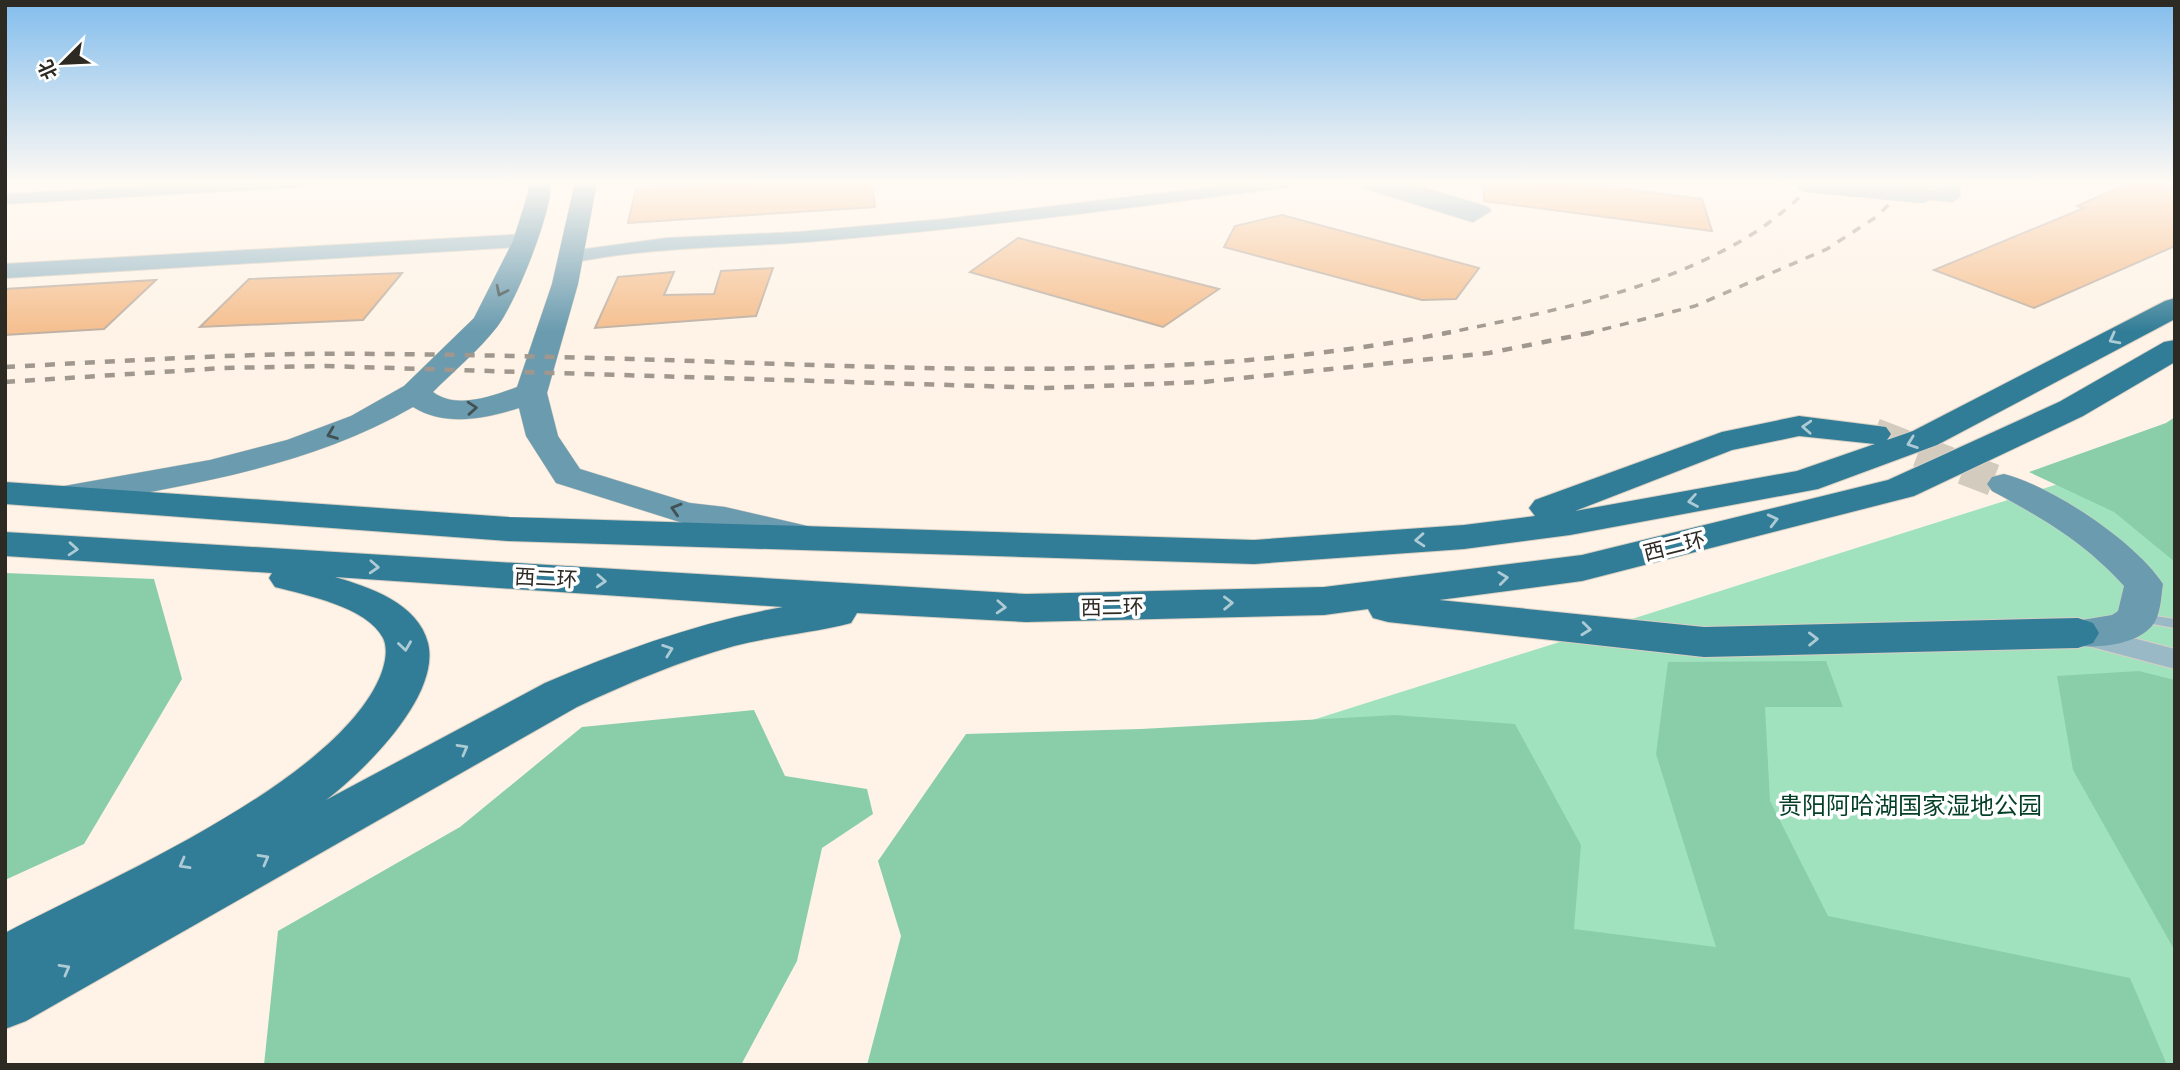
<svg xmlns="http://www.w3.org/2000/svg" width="2180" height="1070" font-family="'Exo 2','Noto Sans SC',sans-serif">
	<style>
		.green { fill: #a1e2be }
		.forest { fill: #89cea9 }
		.building { fill: #f5bf8f; stroke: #c0b1a4; stroke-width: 2 }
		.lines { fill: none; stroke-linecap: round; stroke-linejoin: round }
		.secondary-tunnel { stroke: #d4cbbf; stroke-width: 32; stroke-dasharray: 32 16; stroke-linecap: butt }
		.service-casing { stroke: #d8cfc3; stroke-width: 2 }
		.minor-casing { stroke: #d8cfc3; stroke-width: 2 }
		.tertiary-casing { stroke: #d8cfc3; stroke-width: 2 }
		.secondary-casing { stroke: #d8cfc3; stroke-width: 1 }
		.trunk-casing { stroke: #d8cfc3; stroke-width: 2 }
		.service { fill: #99b9c6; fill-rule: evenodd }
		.minor { fill: #99b9c6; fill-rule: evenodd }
		.tertiary { fill: #99b9c6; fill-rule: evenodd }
		.secondary { fill: #6a9baf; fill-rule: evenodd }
		.trunk { fill: #317c96; fill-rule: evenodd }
		.rail-far1 { stroke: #a0988e; stroke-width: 3.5; stroke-dasharray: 9 9; stroke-linecap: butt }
		.rail { stroke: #a0988e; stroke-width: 4.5; stroke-dasharray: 10 10; stroke-linecap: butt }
		.minor-bridge-casing { stroke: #d8cfc3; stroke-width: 19; stroke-linecap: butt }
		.minor-bridge { stroke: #99b9c6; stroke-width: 18 }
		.oneway { stroke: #425154 }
		.oneway2 { stroke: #adcbd5 }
		.labels { text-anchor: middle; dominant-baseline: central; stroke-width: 7; stroke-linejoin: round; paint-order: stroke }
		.street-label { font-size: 21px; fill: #2d2923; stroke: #fff }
		.near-park-label { font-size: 24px; fill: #033e27; stroke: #fff }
	</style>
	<rect width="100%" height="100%" fill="#fef3e6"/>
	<polygon class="green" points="2175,447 2175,1065 1058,1065 1177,763"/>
	<g class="forest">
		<polygon points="2175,417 2175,562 2114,512 2029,472 2166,423"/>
		<polygon points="5,573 154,579 182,679 84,844 5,880"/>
		<polygon points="1826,661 1843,707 1765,707 1770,801 1828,916 2130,978 2167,1065 867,1065 901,936 878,861 966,734 1141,729 1395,715 1515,724 1581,845 1574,929 1716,947 1656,754 1668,662"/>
		<polygon points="2139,671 2175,680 2175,951 2073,770 2057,676"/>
		<polygon points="754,710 785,776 867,789 873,814 822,848 797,961 741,1065 264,1065 278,931 460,827 582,727"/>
	</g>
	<g class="building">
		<polygon points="724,182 872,182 875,207 628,223 636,189"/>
		<polygon points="1483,182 1571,182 1702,199 1712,231 1484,201"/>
		<polygon points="2131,182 2175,182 2175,246 2034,308 1934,270 2084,208 2077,206"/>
		<polygon points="1282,215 1479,268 1456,299 1422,300 1224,247 1235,226"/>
		<polygon points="1018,238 1219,289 1163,327 970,272"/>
		<polygon points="773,268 756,316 595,328 618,277 674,272 664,295 714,294 721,271"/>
		<polygon points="402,273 363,320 200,327 249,279"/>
		<polygon points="156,280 104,329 5,335 5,289"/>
	</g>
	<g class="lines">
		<polyline class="secondary-tunnel" points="1874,434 2004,484"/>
		<g class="service-casing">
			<polygon id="service" points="2141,614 2175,619 2175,628 2136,621 2134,618 2136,615"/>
		</g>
		<g class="minor-casing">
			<g id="minor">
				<polygon points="217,182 308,182 300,187 5,204 5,194"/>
				<path d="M1253 182H1298L1290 187C1137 207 984 227 830 240 743 248 657 245 571 263L562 257 571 251 667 238 798 232 945 219Z"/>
				<polygon points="1351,182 1383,184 1382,182 1406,182 1488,207 1491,211 1473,222 1353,185"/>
				<polygon points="1905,182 1960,182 1960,197 1952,202 1916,198 1914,194 1916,190 1945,189 1913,187"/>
				<polygon points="2083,625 2175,649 2175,669 2073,642 2068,635 2073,628"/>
			</g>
		</g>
		<g class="tertiary-casing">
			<polygon id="tertiary" points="526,234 534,236 537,241 534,246 5,278 5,264"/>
		</g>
		<g class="secondary-casing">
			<g id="secondary">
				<path d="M529 182H551C552 213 516 302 497 327 479 350 454 371 433 392 457 410 493 396 517 387L552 284 575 182H597L578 284 547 393 558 436 580 469 690 503 725 507 812 527 817 535 812 543 799 546 725 529 686 524 556 483 526 436 519 408C485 419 445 427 413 407 306 469 184 485 64 508L52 504 46 497 52 490 64 486 210 460 287 440 351 416 404 386 474 318 513 241 528 193Z"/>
				<path d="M2004 474C2052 486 2136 542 2163 584 2161 597 2161 615 2152 626 2134 647 2088 650 2064 643L2058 633 2064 623 2112 615 2118 611 2124 586C2084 542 2044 519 1992 491L1987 484 1992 477Z"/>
			</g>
		</g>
		<g class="trunk-casing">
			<g id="trunk">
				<path d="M2175 298V319L1937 445 1818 489 1570 535 1464 549 1254 564 508 541 5 504V482L508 517 1254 540 1464 525 1535 516 1529 508 1535 500 1722 432 1799 416 1886 427 1891 434 1887 440 1913 431 2165 301ZM1799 436 1875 444 1797 471 1575 511 1732 450Z"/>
				<path d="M2175 340V362L2083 416 1914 496 1582 581 1439 600 1704 627 2078 618 2093 623 2099 633 2093 643 2078 648 1704 657 1388 622 1373 618 1368 609 1324 615 1026 622 857 613 851 623C813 633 772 636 734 646 680 661 628 683 577 707L26 1021 5 1029V933C106 880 332 784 379 679 384 668 389 650 383 638 367 607 306 595 275 587L269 578 272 573 5 556V532L1026 594 1324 587 1582 555 1888 480 2059 402 2164 342ZM335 577 783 607C700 622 622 650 545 683L326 800C364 771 441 696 428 643 418 603 369 587 335 577Z"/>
			</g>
		</g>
		<use href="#service" class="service"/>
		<use href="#minor" class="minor"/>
		<use href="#tertiary" class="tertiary"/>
		<use href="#secondary" class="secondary"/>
		<use href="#trunk" class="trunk"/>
		<g class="rail-far1">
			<path d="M1442 334C1548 312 1662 291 1754 233 1777 218 1797 200 1816 182"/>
			<polyline points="1585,334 1695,306 1827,249 1876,217 1912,182"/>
		</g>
		<g class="rail">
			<path d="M5 367C102 362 199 356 296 354 407 353 519 356 631 359 904 367 1181 386 1451 332"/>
			<polyline points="5,382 224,368 325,366 1047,388 1203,382 1489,353 1594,332"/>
		</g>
		<g class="minor-bridge-casing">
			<polyline id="minor-bridge" points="1805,183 1922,194"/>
		</g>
		<use href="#minor-bridge" class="minor-bridge"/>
	</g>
	<defs><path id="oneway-chevron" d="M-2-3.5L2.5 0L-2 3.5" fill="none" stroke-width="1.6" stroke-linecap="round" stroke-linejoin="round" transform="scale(1.75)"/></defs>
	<g class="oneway">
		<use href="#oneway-chevron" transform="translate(501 291) rotate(116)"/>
		<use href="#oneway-chevron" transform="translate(472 408) rotate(-4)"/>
		<use href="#oneway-chevron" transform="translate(332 434) rotate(159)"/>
		<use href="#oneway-chevron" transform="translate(676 509) rotate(-163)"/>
	</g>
	<g class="oneway2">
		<use href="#oneway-chevron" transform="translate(2114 339) rotate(152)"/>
		<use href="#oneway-chevron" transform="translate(1807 427) rotate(-177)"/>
		<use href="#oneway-chevron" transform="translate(1912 443) rotate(160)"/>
		<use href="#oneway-chevron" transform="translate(1693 501) rotate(170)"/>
		<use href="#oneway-chevron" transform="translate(1773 520) rotate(-14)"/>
		<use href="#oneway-chevron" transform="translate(1420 540) rotate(176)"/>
		<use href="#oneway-chevron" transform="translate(73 549) rotate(4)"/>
		<use href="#oneway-chevron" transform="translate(374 567) rotate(3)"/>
		<use href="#oneway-chevron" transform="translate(1503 578) rotate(-7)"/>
		<use href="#oneway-chevron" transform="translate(601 581) rotate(3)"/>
		<use href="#oneway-chevron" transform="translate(1228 603) rotate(-1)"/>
		<use href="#oneway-chevron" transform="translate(1001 607) rotate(3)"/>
		<use href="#oneway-chevron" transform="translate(1586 629) rotate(6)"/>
		<use href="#oneway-chevron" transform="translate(1813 639) rotate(-1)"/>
		<use href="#oneway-chevron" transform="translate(405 646) rotate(82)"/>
		<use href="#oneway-chevron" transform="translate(668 650) rotate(-20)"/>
		<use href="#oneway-chevron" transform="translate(463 749) rotate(-29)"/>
		<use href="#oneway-chevron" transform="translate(264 859) rotate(-29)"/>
		<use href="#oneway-chevron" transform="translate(184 864) rotate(151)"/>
		<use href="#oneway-chevron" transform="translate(65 969) rotate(-29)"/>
	</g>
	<linearGradient id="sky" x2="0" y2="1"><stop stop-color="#82bded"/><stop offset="0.55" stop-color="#fffaf4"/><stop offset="1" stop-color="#fffaf4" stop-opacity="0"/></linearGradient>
	<rect width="2180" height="332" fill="url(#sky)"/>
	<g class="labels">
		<g class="street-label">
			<text transform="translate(1674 545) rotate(-14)">西二环</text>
			<text transform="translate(546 577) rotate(3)">西二环</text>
			<text transform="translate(1112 606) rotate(-1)">西二环</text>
		</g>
		<g class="near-park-label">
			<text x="1910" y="804">贵阳阿哈湖国家湿地公园</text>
		</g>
	</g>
	<rect width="2180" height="1070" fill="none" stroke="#2d2923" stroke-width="14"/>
	<g transform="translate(63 63) rotate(246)" stroke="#ffffff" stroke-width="5" paint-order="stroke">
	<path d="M0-5L12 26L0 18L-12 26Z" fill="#2d2923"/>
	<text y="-10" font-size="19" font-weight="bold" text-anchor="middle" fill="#2d2923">北</text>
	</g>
</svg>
